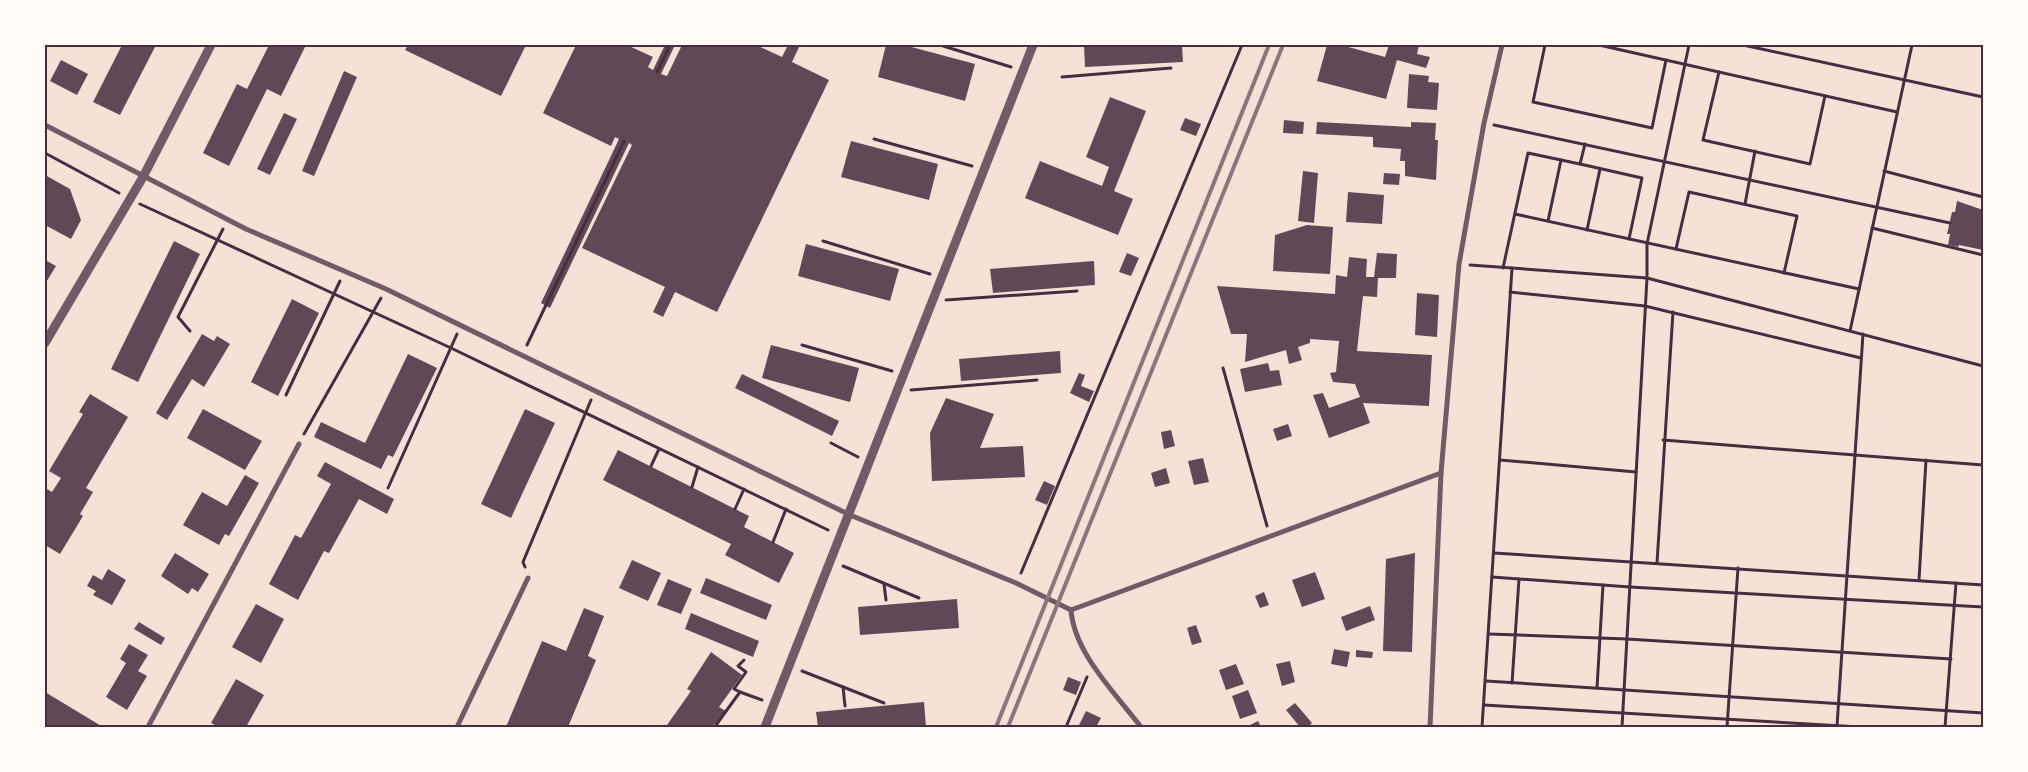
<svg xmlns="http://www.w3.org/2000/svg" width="2028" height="772" font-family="'IBM Plex Serif',serif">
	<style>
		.building { fill: #644757 }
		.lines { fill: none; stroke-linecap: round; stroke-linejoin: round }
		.path { stroke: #4a2c40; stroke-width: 3 }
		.minor { stroke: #755966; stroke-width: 5 }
		.tertiary { stroke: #755966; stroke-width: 9 }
		.rail { stroke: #8f747c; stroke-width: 4 }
		.neatline { fill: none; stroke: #4a2c40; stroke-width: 2 }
	</style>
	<rect width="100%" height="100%" fill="#f7e1d7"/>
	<g class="building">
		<polygon points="122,45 156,45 120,115 93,102"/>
		<polygon points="269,45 306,45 281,96 267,89 229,166 203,153 237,84 247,89"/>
		<polygon points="408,45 526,45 501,96 405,50"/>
		<polygon points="576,45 627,45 653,57 648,67 653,70 665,45 675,45 661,74 667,76 682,45 756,45 782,57 788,45 800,45 792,62 829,80 717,312 675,292 663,317 653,312 665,287 582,248 632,145 629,143 550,308 541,303 619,139 615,137 611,146 543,113"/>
		<polygon points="886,45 904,45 975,64 965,101 878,77"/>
		<polygon points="1084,45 1182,45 1183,62 1085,67"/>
		<polygon points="1327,45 1341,45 1385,57 1389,45 1419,45 1417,54 1430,57 1426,68 1397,60 1386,99 1317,81"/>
		<polygon points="61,60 88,74 77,95 50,81"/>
		<polygon points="344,71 357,77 314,176 302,171"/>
		<polygon points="1409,74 1429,76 1428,82 1439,83 1437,110 1407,108"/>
		<polygon points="1110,97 1146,111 1114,191 1133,199 1118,235 1025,198 1040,161 1102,186 1109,167 1086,157"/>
		<polygon points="284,113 297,119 270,175 257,169"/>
		<polygon points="1185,118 1201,124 1196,136 1180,130"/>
		<polygon points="1284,120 1304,122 1303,134 1283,133"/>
		<polygon points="1317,122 1411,127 1411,122 1436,123 1435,140 1438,140 1436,180 1405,176 1405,161 1400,161 1401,149 1373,147 1373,137 1316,134"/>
		<polygon points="851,141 938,164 929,200 841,177"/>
		<polygon points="1303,171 1318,173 1314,223 1298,221"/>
		<polygon points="1384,173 1400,174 1399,185 1383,184"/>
		<polygon points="45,175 70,189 81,220 71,239 45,225"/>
		<polygon points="1348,192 1384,195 1382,224 1346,222"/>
		<polygon points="1957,201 1983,210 1983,250 1959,245 1958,247 1948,245 1950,234 1947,234 1952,212 1955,212"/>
		<polygon points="1307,225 1333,227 1330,274 1273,271 1275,235"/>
		<polygon points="174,241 200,254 138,382 111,369"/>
		<polygon points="806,244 899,269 890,301 798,276"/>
		<polygon points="1127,253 1139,258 1131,276 1119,272"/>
		<polygon points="1377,253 1397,254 1396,278 1378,278 1377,297 1363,296 1357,351 1432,355 1429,406 1363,403 1370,423 1329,438 1313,395 1323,393 1329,408 1360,397 1355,384 1333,382 1330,373 1336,372 1339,341 1310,339 1310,343 1298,347 1302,360 1289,364 1286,350 1245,362 1247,334 1231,334 1217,286 1335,294 1336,275 1347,277 1349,257 1367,259 1366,277 1374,277"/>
		<polygon points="45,260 56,266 45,284"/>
		<polygon points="1094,261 1095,285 993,293 990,269"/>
		<polygon points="1417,293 1439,295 1437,337 1415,335"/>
		<polygon points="292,299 319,313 278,396 251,382"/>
		<polygon points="202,334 214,341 217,336 230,344 204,387 192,379 167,420 156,413"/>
		<polygon points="771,345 859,368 850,402 762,378"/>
		<polygon points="1060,351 1061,373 961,381 959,359"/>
		<polygon points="408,354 437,368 393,457 388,455 381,469 314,437 321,422 365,443"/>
		<polygon points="1268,363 1270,371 1279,370 1282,385 1245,392 1240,369"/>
		<polygon points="1079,373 1085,375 1081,386 1094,391 1089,402 1070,393"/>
		<polygon points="742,374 839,421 832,436 735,388"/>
		<polygon points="90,394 128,417 86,488 93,492 80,514 83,516 60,554 45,545 45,488 52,492 61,478 49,471 83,414 79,412"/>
		<polygon points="946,398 994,414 980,448 1023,446 1025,477 932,481 930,433"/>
		<polygon points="203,409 262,441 245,470 187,438"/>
		<polygon points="525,409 555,423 511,518 481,504"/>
		<polygon points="1288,424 1292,436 1277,441 1273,429"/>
		<polygon points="1171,430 1175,446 1164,449 1161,432"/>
		<polygon points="618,450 749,516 744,527 794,553 779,583 725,555 731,544 603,480"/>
		<polygon points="1203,458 1209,482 1194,485 1188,461"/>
		<polygon points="325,462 394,499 387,514 359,499 329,553 324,551 298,600 269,584 295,535 301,538 331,484 317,476"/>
		<polygon points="1166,468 1170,483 1155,487 1151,473"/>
		<polygon points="245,475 259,483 229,536 225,534 219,545 183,525 202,492 227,506"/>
		<polygon points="1044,481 1055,486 1047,505 1035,500"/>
		<polygon points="175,553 209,574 198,592 192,588 188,594 161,576"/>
		<polygon points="1415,553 1412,652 1383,651 1386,559"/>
		<polygon points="632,560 661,573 648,601 619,588"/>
		<polygon points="108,569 126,580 112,605 93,595 96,591 87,586 93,575 102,580"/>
		<polygon points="1315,572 1325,599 1302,607 1292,580"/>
		<polygon points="706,578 772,605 766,620 700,593"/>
		<polygon points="668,579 692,589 681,614 657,605"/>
		<polygon points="1264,592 1269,605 1260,608 1255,596"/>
		<polygon points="957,599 959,628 860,635 858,607"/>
		<polygon points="256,604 284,619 261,663 232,647"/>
		<polygon points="1370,606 1375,620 1346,631 1341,617"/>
		<polygon points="584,608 604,616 588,656 596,660 568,727 506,727 542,641 566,651"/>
		<polygon points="691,613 759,641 753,657 685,629"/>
		<polygon points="139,622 165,638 161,645 134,629"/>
		<polygon points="1196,625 1202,642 1192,645 1187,628"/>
		<polygon points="129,644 148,655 138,671 147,676 127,710 106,697 126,663 120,659"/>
		<polygon points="1334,649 1350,652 1347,667 1331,664"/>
		<polygon points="1356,650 1373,652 1372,658 1356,657"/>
		<polygon points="711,652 742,675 719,707 726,711 712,727 670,727 667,725 691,691 687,689"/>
		<polygon points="1290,661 1295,682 1282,686 1276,664"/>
		<polygon points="1236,664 1244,684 1226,690 1219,670"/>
		<polygon points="1068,677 1081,682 1076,695 1063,690"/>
		<polygon points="236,679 264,695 246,727 219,727 211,723"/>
		<polygon points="1248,690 1257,713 1240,719 1232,696"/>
		<polygon points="45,692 103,727 45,727"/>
		<polygon points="924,702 926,727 818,727 816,712"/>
		<polygon points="1295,703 1312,723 1308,727 1300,727 1286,710"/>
		<polygon points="1086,711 1101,718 1096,727 1078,727"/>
		<polygon points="1258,721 1261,727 1246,727"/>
	</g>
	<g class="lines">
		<g class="path">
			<polyline points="940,45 1011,67"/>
			<polyline points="1545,45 1533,102 1652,128 1666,60"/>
			<polyline points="1599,45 1897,112"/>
			<polyline points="1743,45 1983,97"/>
			<polyline points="657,72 670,45"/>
			<polyline points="1719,72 1703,140 1810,164 1825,96"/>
			<polyline points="1062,77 1171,68"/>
			<polyline points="1494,125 1950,223"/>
			<polyline points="874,139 972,166"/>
			<polyline points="45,153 119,193"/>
			<polyline points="1580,164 1642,178 1629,239"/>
			<polyline points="1884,171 1983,197"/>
			<polyline points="140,204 451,348 828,530"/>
			<polyline points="1745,204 1755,151"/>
			<polyline points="1515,214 1859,289"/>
			<polyline points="1548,221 1561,160"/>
			<polyline points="1872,228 1983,255"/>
			<polyline points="1587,230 1600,169"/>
			<polyline points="823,241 930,274"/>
			<polyline points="1676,249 1689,192 1797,216 1784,273"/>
			<polyline points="1470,265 1647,278 1983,366"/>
			<polyline points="1503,268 1528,153 1580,164 1585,144"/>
			<polyline points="1510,292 1645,306 1861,358"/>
			<polyline points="946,300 1077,291"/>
			<polyline points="190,331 178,317 223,229"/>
			<polyline points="1850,331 1912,45"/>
			<polyline points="527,345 624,141"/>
			<polyline points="802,345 892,371"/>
			<polyline points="1223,368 1267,526"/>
			<polyline points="911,390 1037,380"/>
			<polyline points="286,395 340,281"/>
			<polyline points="304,434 381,298"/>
			<polyline points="1663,440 1983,465"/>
			<polyline points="831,443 858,457"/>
			<polyline points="1500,460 1636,472"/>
			<polyline points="651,466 659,449"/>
			<polyline points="692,487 698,467"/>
			<polyline points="388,488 457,334"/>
			<polyline points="735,509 744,489"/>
			<polyline points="773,542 786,509"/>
			<polyline points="1494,553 1983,585"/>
			<polyline points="1657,563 1673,312"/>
			<polyline points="843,566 919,598"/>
			<polyline points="525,567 523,562 591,400"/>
			<polyline points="1021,573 1242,45"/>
			<polyline points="1492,577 1630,587 1983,607"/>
			<polyline points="1919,580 1926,460"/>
			<polyline points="884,584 886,600"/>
			<polyline points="1489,634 1627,639 1951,659"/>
			<polyline points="802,671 884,703"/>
			<polyline points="1486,681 1983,713"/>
			<polyline points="1512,683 1519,579"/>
			<polyline points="843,687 845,706"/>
			<polyline points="1597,688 1603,585"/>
			<polyline points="740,692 762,700"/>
			<polyline points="1484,705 1860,727"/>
			<polyline points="1837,726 1863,334"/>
			<polyline points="720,727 716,725 740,692 734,689 746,672 738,666 744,660"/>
			<polyline points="1066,727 1087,677"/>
			<polyline points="1482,727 1512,268"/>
			<polyline points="1622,727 1647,278 1647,244 1689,45"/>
			<polyline points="1727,727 1738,568"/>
			<polyline points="1945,727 1956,583"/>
		</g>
		<g class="minor">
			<polyline points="45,125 246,229 386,289 850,515 1016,583 1071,610"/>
			<polyline points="1071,610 1441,473"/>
			<path d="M1071 610C1074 653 1116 694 1141 727"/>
			<polyline points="148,727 299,444"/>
			<polyline points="457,727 528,578"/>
			<polyline points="1430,727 1441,473 1459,264 1484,123 1502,45"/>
		</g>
		<g class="tertiary">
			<polyline points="45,343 143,177 211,45"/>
			<polyline points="765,727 1033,45"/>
		</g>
		<g class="rail">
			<polyline points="996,727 1269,45"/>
			<polyline points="1008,727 1283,45"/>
		</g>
	</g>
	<rect width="2028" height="772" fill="none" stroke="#fffaf5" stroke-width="92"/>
	<rect x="46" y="46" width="1936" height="680" class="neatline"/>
</svg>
